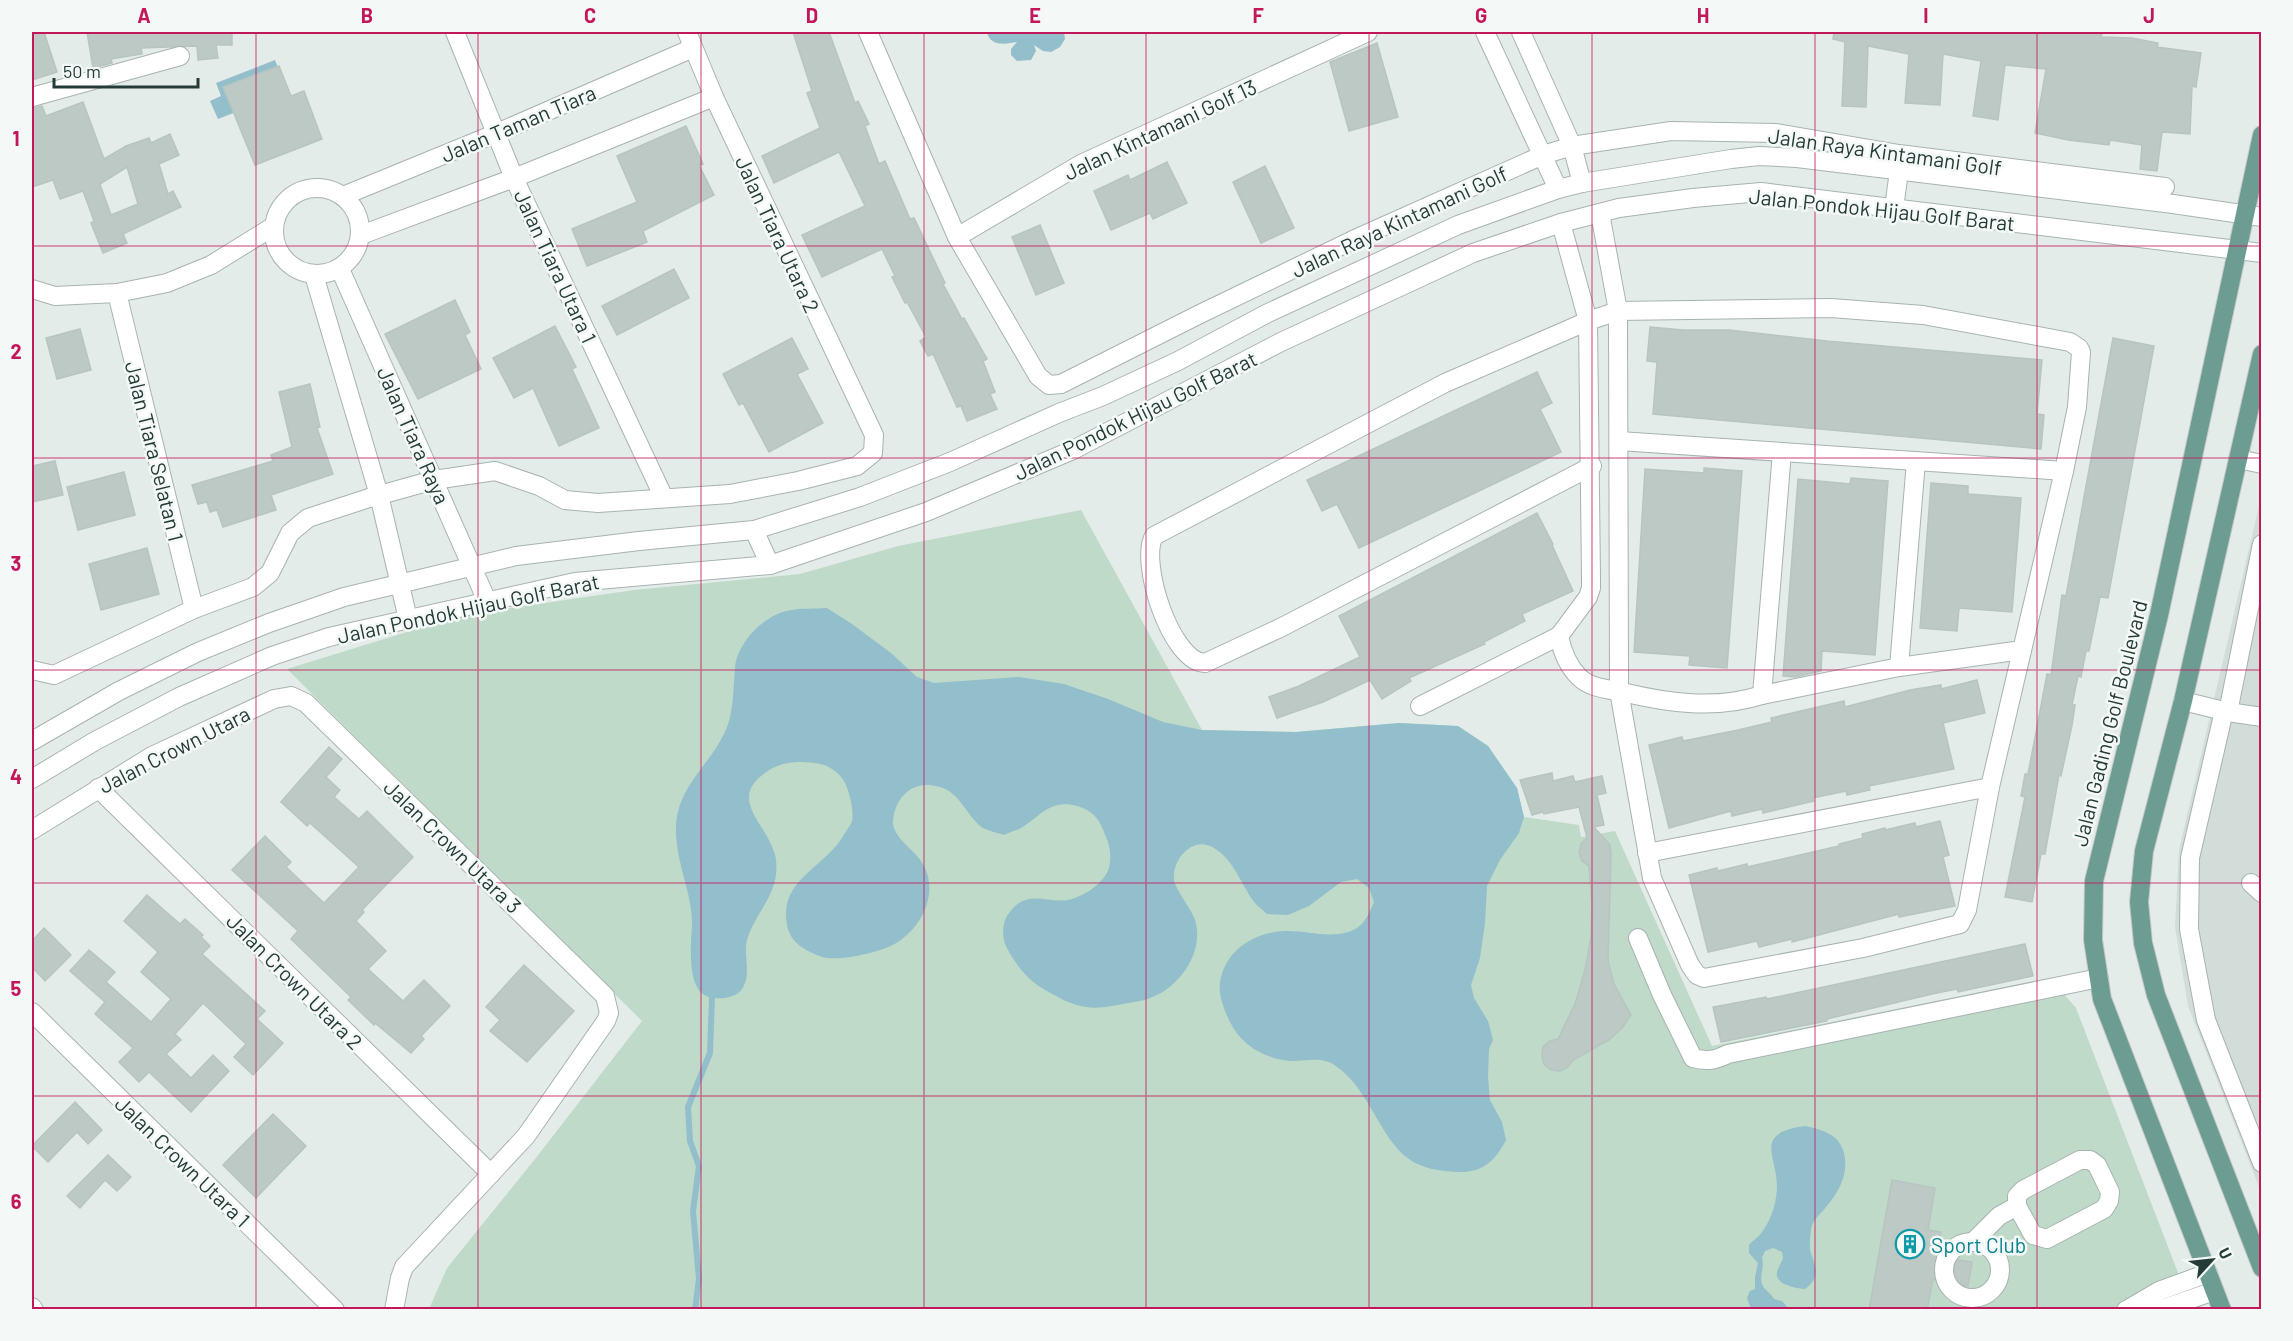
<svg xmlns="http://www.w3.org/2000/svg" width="2293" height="1341" font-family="Barlow,sans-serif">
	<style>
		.built { fill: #d2dcd8 }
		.green { fill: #bfdac8 }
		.water { fill: #92bfcb }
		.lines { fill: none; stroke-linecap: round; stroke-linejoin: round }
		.stream { stroke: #92bfcb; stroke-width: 6 }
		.building { fill: #bcc9c5; stroke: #b7c5c0; stroke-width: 1.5; fill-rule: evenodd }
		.minor-casing { stroke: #a7b3b0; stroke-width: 20 }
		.major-casing { stroke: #c2c8c7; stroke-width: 20 }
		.minor { stroke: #fff; stroke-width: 18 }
		.major { stroke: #6d9c93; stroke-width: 18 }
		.grid { fill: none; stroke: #c2185b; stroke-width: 1.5; stroke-opacity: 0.55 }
		.labels { text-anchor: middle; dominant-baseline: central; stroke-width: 5; stroke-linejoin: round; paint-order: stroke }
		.street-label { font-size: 21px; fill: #253b37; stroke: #f4f9f7 }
		.culture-label { font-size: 21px; fill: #0d838f; stroke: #f4f9f7; text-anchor: start }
		.neatline { fill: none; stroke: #c2185b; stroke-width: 2 }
		.grid-label { font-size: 20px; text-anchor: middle; font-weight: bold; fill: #c2185b }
	</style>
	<rect width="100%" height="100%" fill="#e4ece9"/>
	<polygon class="built" points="2261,497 2262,983 2259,984 2262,990 2261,1192 2188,1006 2175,927 2179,850"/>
	<polygon class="green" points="1081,510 1202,730 1296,732 1399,723 1458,726 1488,746 1517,788 1524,817 1579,825 1581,837 1615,831 1712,1046 2050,978 2076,1008 2192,1309 429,1309 447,1268 535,1159 642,1021 287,669 462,615 634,590 800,574 898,546"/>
	<g class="water">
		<path d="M987 32H1064L1065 39 1060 47 1051 52 1043 51 1034 45 1036 51 1031 60 1017 61 1011 55V49L1017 42C1006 44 990 47 987 32Z"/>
		<polygon points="275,60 287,92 218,119 210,101 221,96 216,83"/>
		<path d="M827 608 852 624 891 653 917 677 934 683 1019 677 1064 684 1108 699 1163 722 1202 730 1296 732 1399 723 1458 726 1488 746 1517 788 1524 817 1519 833 1500 860 1487 886 1485 923 1480 958 1471 985 1474 998 1488 1021 1493 1040 1489 1049 1488 1077 1490 1100 1502 1122 1506 1140C1495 1161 1483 1173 1457 1172 1441 1171 1422 1169 1409 1159 1380 1139 1370 1090 1336 1066 1319 1054 1302 1064 1283 1060 1260 1056 1240 1043 1230 1022 1225 1012 1218 995 1220 983 1224 951 1254 932 1285 931 1307 930 1336 941 1357 928 1366 922 1370 911 1374 902L1369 888 1357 879 1341 882 1309 906 1288 915 1267 914C1263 910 1257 906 1254 902 1241 884 1234 860 1214 848 1193 835 1172 859 1174 880 1175 889 1191 908 1195 920 1206 955 1174 995 1140 1001 1126 1003 1099 1010 1086 1007 1071 1005 1058 997 1045 990 1027 980 1015 964 1006 946 1002 938 1002 924 1007 916 1027 885 1048 906 1072 899 1085 895 1097 887 1105 876 1113 865 1111 848 1106 837 1100 820 1094 811 1077 806 1050 799 1041 816 1021 828 1016 831 1009 832 1004 835 998 833 989 831 983 828 968 818 961 795 943 788 919 779 900 790 894 814 893 822 892 821 894 828 900 843 912 848 921 861 940 889 924 925 898 942 883 952 839 962 822 957 806 951 790 943 787 925 778 879 826 868 845 833 847 829 851 825 852 821 854 811 850 795 846 785 842 775 831 766 820 764 801 760 781 761 765 773 725 801 772 827 776 860 780 894 756 910 747 940 743 956 752 974 742 989 736 998 720 1000 709 997 686 991 691 944 692 925 693 893 675 863 676 826 678 786 709 766 725 732 734 713 733 689 735 668 737 642 765 614 791 610 802 608 815 609 827 608Z"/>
		<path d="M1805 1126C1823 1130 1839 1134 1844 1153 1849 1174 1839 1192 1826 1207 1820 1215 1812 1220 1811 1230 1810 1237 1809 1247 1811 1253 1816 1269 1821 1277 1805 1289 1797 1288 1774 1285 1777 1272 1778 1267 1782 1262 1783 1258L1782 1252 1773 1248 1765 1251 1762 1258C1765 1267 1759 1275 1762 1284 1764 1290 1771 1293 1774 1299L1782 1301 1789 1309H1751L1747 1298 1750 1291 1755 1289V1277L1758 1263 1749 1253V1245C1753 1240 1759 1237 1762 1232 1769 1223 1775 1208 1776 1197 1783 1160 1747 1134 1805 1126Z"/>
	</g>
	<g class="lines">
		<polyline class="stream" points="695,1310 699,1279 693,1211 699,1166 690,1141 688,1107 710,1053 712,998"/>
	</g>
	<g class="building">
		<polygon points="32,32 44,32 57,72 32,80"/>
		<polygon points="87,32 232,32 232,45 216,45 218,58 198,60 197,46 141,48 142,54 111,59 112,63 93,68"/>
		<polygon points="793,32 829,32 855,103 858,101 869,124 865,126 879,164 885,161 910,219 914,218 945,283 943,284 962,319 964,318 987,359 983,361 995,392 990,394 997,409 967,421 961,406 957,407 933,354 928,356 920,341 926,337 907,302 905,303 892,277 895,276 882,249 822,277 802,235 865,206 839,152 774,183 762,156 820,128 807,93 812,91"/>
		<polygon points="1834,32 2084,32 2102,34 2101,37 2132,38 2158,43 2157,47 2201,53 2196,87 2192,86 2190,134 2162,132 2157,171 2140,169 2142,145 2110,140 2109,145 2068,140 2035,133 2046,69 2005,65 1998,120 1973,116 1981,61 1943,54 1940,105 1905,103 1909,54 1868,46 1866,107 1842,106 1845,42 1833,39"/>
		<polygon points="1377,43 1398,117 1349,131 1330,62"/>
		<polygon points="279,66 291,96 304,91 322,139 255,165 223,87"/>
		<path d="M83 102 104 159 126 146 149 138 151 143 170 134 179 155 159 164 168 194 173 191 181 207 123 234 127 243 103 253 91 223 94 221 83 191 60 199 53 180 32 187V108L42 106 46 116ZM127 167 138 204 111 215 100 184Z"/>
		<polygon points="686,126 703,164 699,165 714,195 643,231 647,242 587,266 572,229 637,202 617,156"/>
		<polygon points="1167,162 1187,203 1153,219 1150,213 1111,230 1094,191 1128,175 1130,180"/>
		<polygon points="1265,166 1294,228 1261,243 1233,182"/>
		<polygon points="1040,225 1064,283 1036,295 1012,237"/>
		<polygon points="674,269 689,298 617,335 602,306"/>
		<polygon points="455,300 470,332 465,335 481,369 418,399 385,334"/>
		<polygon points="555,326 576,367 572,369 599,428 559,446 533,388 514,398 493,358"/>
		<polygon points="1650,327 1683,330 1729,330 1827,341 2042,360 2037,414 2044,415 2041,449 1653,414 1657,362 1647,361"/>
		<polygon points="80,329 91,370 57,379 46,338"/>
		<polygon points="792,338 808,369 797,374 823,423 769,452 743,403 739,405 723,374"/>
		<polygon points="2113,338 2154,346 2108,598 2100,597 2089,651 2086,651 2081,677 2078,676 2072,705 2075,705 2072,725 2061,776 2059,775 2045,854 2041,854 2032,902 2005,897 2025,797 2021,796 2025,774 2028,774 2047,674 2051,675 2062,595 2066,596"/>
		<polygon points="1537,372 1552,403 1540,409 1561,452 1359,548 1337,504 1322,511 1307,480"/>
		<polygon points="310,384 320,427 317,428 333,474 271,495 276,510 223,527 217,510 210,512 207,502 198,504 192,485 273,461 271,455 292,447 279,392"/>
		<polygon points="55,461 63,495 32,502 32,466"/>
		<polygon points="1704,468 1742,471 1727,668 1689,665 1690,656 1634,652 1645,469 1704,473"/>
		<polygon points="124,472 135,515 78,530 67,487"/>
		<polygon points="1851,478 1888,481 1875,655 1822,651 1821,671 1795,677 1783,676 1798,479 1850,484"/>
		<polygon points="1931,483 1968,486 1968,494 2021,498 2012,612 1959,608 1957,631 1920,628"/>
		<polygon points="1537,513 1553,544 1552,545 1573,591 1522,614 1525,621 1484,642 1485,644 1409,678 1411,681 1382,699 1370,680 1323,702 1277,718 1269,697 1299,686 1360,657 1339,616"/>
		<polygon points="147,548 159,594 101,610 89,564"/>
		<polygon points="1977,680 1985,713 1943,723 1954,769 1869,786 1870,790 1847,795 1846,791 1813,798 1814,801 1763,813 1762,809 1732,816 1731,811 1669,828 1649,745 1682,737 1683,741 1738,730 1772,722 1771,718 1844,701 1845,707 1910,690 1941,685 1941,689"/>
		<polygon points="329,747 342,759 326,777 340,790 334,797 359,819 367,811 413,857 362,910 364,912 356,921 386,951 368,969 403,1001 424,980 450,1006 421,1036 424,1039 411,1053 375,1023 374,1025 348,1000 351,997 291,939 298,931 232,870 265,836 291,862 286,867 324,903 359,867 310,823 307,826 281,802"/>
		<polygon points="1552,773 1553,781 1573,776 1575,782 1602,776 1606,793 1597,795 1604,825 1594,827 1610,845 1611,854 1608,961 1614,984 1631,1015 1622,1028 1609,1040 1573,1060 1568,1067 1560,1071 1551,1070 1544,1064 1542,1056 1543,1047 1550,1041 1558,1039 1575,1004 1585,970 1591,937 1592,904 1589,866 1582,861 1579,853 1581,844 1587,838 1579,807 1544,814 1543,812 1532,815 1520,780"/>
		<polygon points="1940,821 1949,855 1943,857 1955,906 1899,917 1899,914 1792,942 1792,939 1759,947 1757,941 1708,952 1689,875 1717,868 1718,871 1747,864 1747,867 1839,846 1839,844 1863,838 1862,834 1885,828 1885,830 1915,823 1916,827"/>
		<polygon points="147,895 180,924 185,919 203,935 201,937 210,946 202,954 265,1011 257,1019 283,1043 253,1075 234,1057 246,1044 203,1003 175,1034 181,1040 166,1054 191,1078 213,1055 229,1071 191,1112 149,1072 139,1082 119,1062 133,1048 95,1014 105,1002 70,971 89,950 115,972 106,982 151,1022 171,999 141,972 158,952 124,921"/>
		<polygon points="44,928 71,955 45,981 32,967 32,941"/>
		<polygon points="2025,944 2033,976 1958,992 1957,989 1932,994 1827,1019 1827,1021 1721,1042 1713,1007 1766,997 1767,999"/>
		<polygon points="524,965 574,1011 527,1062 490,1031 500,1020 486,1007"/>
		<polygon points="75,1102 102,1130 88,1144 77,1132 48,1162 32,1146"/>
		<polygon points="273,1114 306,1146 256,1198 223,1165"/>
		<polygon points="108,1155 131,1177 117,1191 105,1180 80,1208 67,1196"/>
		<polygon points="1892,1180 1935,1188 1928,1230 1941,1232 1936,1256 1972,1262 1968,1286 1933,1279 1927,1310 1869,1310"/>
	</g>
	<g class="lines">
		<g class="minor-casing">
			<g id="minor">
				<polyline points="455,32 514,178 664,498"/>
				<polyline points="868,32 957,237 1038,376 1049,385 1061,384 1200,314 1353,240 1543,155 1572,146 1671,131 1776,133 1899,154 2165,187"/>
				<polyline points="1485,32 1558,189"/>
				<polyline points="1521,32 1572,146 1582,183"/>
				<polyline points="32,97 180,56"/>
				<circle cx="317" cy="231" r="43"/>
				<polyline points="343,196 497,133 693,48"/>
				<polyline points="1894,208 1899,171"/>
				<path d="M1561 223 1588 321 1591 578V588L1588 597 1559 636C1562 651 1568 666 1579 677 1590 688 1607 689 1622 692 1668 703 1715 710 1762 695L1899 667 2022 650"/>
				<polyline points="361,235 514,178 714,97"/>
				<polyline points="957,237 1081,164 1368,32"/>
				<polyline points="340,269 487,601"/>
				<polyline points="314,275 379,495 408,619"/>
				<polyline points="32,289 55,296 117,293 167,283 211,265 274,226"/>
				<polyline points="117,293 194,609"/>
				<polyline points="1619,441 2064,471"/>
				<polyline points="2238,459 2262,464"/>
				<path d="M1592 466 1282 627 1205 663C1171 662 1139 562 1154 536L1445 383 1588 321 1618 311 1831 308 1923 315 2070 342 2079 348 2081 352 2077 407 2064 471 1990 787 1967 910 1960 924 1863 948 1704 978 1697 975 1690 965 1652 878 1619 691 1618 311 1600 213"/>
				<polyline points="754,530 770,565"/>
				<polyline points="1899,667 1916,461"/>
				<polyline points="32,670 54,675 194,609 253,587 270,573 290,533 308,518 369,498 434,480 495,471 539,486 565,500 598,503 730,494 798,481 857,466 873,453 874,435 714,97 687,32"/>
				<polyline points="1762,695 1782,452"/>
				<polyline points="2183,701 2228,712 2262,717"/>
				<polyline points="1420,706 1559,636"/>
				<polyline points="2224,711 2190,858 2189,929 2206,1020 2262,1163"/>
				<polyline points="2228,712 2262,544"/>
				<polyline points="32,741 119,691 198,652 269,623 344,597 516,556 639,541 754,530 860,497 950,462 1059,413 1103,396 1178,361 1266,314 1458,225 1558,189 1582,183 1731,159 1759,156 1797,158 2173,204 2262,217"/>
				<polyline points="32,779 95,741 179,697 272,656 329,637 575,582 770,565 926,512 1073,450 1281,342 1473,253 1561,223 1619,208 1693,198 1761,192 2262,253"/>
				<polyline points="98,788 491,1174"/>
				<polyline points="32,830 152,756 274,699 291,696 306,703 605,996 609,1013 606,1021 526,1136 404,1267 400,1278 394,1310"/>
				<polyline points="1647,853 1990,787"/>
				<polyline points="2251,883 2262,893"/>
				<path d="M1638 938 1662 995 1693 1058C1707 1062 1716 1060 1728 1054L2099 978"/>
				<polyline points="32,1012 335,1310"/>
				<circle cx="1972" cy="1270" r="28"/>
				<polyline points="1973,1242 1999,1216 2017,1206 2017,1196 2023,1190 2080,1160 2090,1160 2097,1165 2110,1192 2109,1201 2104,1209 2047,1239 2033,1235 2017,1206"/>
				<polyline points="32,1307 34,1310"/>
				<polyline points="2130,1308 2159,1291 2208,1273"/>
				<polyline points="2126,1310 2165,1308 2214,1291"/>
			</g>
		</g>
		<g class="major-casing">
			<g id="major">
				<polyline points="2262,354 2183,701 2144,851 2139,902 2143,943 2156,995 2262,1268"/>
				<polyline points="2222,1310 2102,999 2093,940 2094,881 2159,615 2262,135"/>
			</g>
		</g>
		<use href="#minor" class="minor"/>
		<use href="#major" class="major"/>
	</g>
	<path class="grid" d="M256 32V1310M478 32V1310M701 32V1310M924 32V1310M1146 32V1310M1369 32V1310M1592 32V1310M1815 32V1310M2037 32V1310M32 246H2262M32 458H2262M32 670H2262M32 883H2262M32 1096H2262"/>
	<defs>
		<g id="building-ring" transform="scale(1.5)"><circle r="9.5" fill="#f4f9f7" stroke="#0f9aa8" stroke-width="1.5"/><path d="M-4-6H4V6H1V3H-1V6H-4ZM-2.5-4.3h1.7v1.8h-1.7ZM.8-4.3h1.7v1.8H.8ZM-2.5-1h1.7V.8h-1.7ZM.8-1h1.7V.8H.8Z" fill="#0f9aa8"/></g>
	</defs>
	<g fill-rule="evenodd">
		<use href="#building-ring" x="1910" y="1244"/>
	</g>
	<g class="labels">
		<g class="street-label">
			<text transform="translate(518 123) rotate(-23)">Jalan Taman Tiara</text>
			<text transform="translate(1160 129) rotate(-25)">Jalan Kintamani Golf 13</text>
			<text transform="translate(1885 151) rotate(8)">Jalan Raya Kintamani Golf</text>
			<text transform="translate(1882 209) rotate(6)">Jalan Pondok Hijau Golf Barat</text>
			<text transform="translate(1399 221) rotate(-25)">Jalan Raya Kintamani Golf</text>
			<text transform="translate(778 234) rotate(65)">Jalan Tiara Utara 2</text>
			<text transform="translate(556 266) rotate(65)">Jalan Tiara Utara 1</text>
			<text transform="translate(1135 415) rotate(-26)">Jalan Pondok Hijau Golf Barat</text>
			<text transform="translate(414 435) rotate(66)">Jalan Tiara Raya</text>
			<text transform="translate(155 451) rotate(76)">Jalan Tiara Selatan 1</text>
			<text transform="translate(468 608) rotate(-12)">Jalan Pondok Hijau Golf Barat</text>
			<text transform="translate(2109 723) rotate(-76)">Jalan Gading Golf Boulevard</text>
			<text transform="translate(174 749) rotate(-27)">Jalan Crown Utara</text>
			<text transform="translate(453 846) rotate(44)">Jalan Crown Utara 3</text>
			<text transform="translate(295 981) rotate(45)">Jalan Crown Utara 2</text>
			<text transform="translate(183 1161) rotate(44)">Jalan Crown Utara 1</text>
		</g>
		<g class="culture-label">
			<text x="1931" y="1244">Sport Club</text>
		</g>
	</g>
	<rect width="2293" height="1341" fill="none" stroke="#f4f9f7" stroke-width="66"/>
	<g transform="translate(2212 1260) rotate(63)" stroke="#f4f9f7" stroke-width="4.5" paint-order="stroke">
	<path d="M0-4.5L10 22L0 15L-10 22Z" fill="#253b37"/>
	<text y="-9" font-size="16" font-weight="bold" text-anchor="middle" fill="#253b37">U</text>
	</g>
	<path d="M54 78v9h144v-9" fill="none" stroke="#253b37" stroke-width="3"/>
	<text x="63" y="78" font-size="18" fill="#253b37" stroke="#f4f9f7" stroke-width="4.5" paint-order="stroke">50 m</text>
	<rect x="33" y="33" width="2227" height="1275" class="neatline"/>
	<g class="grid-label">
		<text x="144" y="23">A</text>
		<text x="367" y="23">B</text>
		<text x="590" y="23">C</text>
		<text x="812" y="23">D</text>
		<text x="1035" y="23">E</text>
		<text x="1258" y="23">F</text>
		<text x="1481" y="23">G</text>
		<text x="1703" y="23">H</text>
		<text x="1926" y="23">I</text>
		<text x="2149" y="23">J</text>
		<text x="16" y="146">1</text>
		<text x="16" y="359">2</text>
		<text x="16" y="571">3</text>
		<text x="16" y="784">4</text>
		<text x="16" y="996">5</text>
		<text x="16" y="1209">6</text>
	</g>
</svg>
